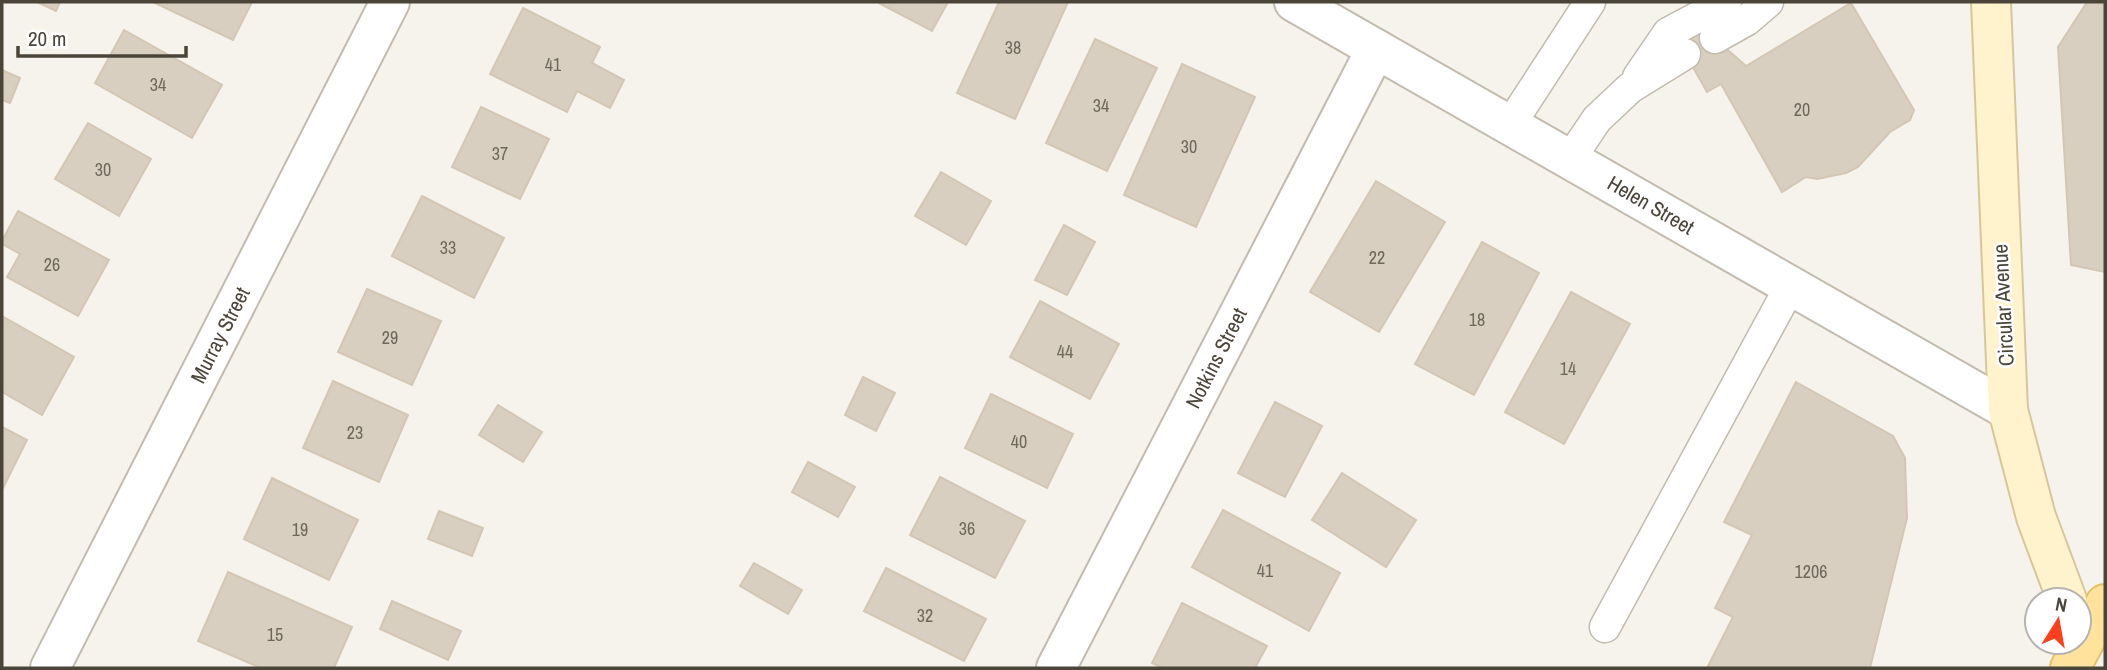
<svg xmlns="http://www.w3.org/2000/svg" width="2107" height="670" font-family="'Archivo Narrow',sans-serif">
	<style>
		.building { fill: #d8cfc1; stroke: #d3c7b4; stroke-width: 2 }
		.lines { fill: none; stroke-linecap: round; stroke-linejoin: round }
		.service-casing { stroke: #c2bbae; stroke-width: 33 }
		.minor-casing { stroke: #c2bbae; stroke-width: 42 }
		.tertiary-casing { stroke: #c2bbae; stroke-width: 42 }
		.secondary-casing { stroke: #d6c79b; stroke-width: 42 }
		.primary-casing { stroke: #e6c16a; stroke-width: 42 }
		.service { stroke: #fff; stroke-width: 30 }
		.minor { stroke: #fff; stroke-width: 38 }
		.tertiary { stroke: #fff; stroke-width: 38 }
		.secondary { stroke: #fff3cd; stroke-width: 38 }
		.primary { stroke: #ffe39c; stroke-width: 38 }
		.labels { text-anchor: middle; dominant-baseline: central; stroke-width: 5; stroke-linejoin: round; paint-order: stroke }
		.number-label { font-size: 18px; fill: #6e675b }
		.street-label { font-size: 21px; fill: #4b4439; stroke: #fff }
	</style>
	<rect width="100%" height="100%" fill="#f6f3ec"/>
	<g class="building">
		<polygon points="37,2 60,2 56,11"/>
		<polygon points="153,2 252,2 233,40"/>
		<polygon points="877,2 948,2 932,31"/>
		<polygon points="999,2 1068,2 1015,119 957,93"/>
		<polygon points="2087,2 2105,2 2105,272 2071,265 2058,47"/>
		<polygon points="1851,3 1914,110 1910,120 1890,132 1858,167 1846,173 1817,179 1806,177 1782,192 1721,84 1707,92 1674,34 1696,22 1746,66"/>
		<polygon points="523,8 600,47 592,63 624,80 610,108 577,91 567,112 490,74"/>
		<polygon points="124,30 222,85 192,138 95,83"/>
		<polygon points="1095,39 1157,68 1107,171 1046,143"/>
		<polygon points="1182,64 1255,97 1196,227 1124,195"/>
		<polygon points="2,70 20,78 10,103 2,100"/>
		<polygon points="481,107 549,139 520,199 452,167"/>
		<polygon points="88,123 151,159 119,216 55,179"/>
		<polygon points="941,172 991,201 966,245 915,216"/>
		<polygon points="1376,181 1445,222 1379,332 1310,292"/>
		<polygon points="422,196 504,238 474,298 392,256"/>
		<polygon points="18,211 109,260 78,316 7,277 20,254 2,244 2,241"/>
		<polygon points="1064,225 1095,242 1067,295 1035,280"/>
		<polygon points="1482,242 1539,273 1474,395 1415,364"/>
		<polygon points="367,289 441,321 412,385 338,352"/>
		<polygon points="1571,292 1630,324 1564,444 1505,412"/>
		<polygon points="1040,301 1119,344 1090,399 1010,357"/>
		<polygon points="2,316 74,357 42,415 2,392"/>
		<polygon points="863,377 895,393 876,431 845,415"/>
		<polygon points="333,381 408,415 379,482 303,448"/>
		<polygon points="1796,382 1893,436 1905,458 1907,518 1870,668 1707,668 1733,617 1715,608 1752,535 1724,522"/>
		<polygon points="991,394 1073,434 1047,488 965,448"/>
		<polygon points="1275,402 1322,426 1285,497 1238,473"/>
		<polygon points="498,405 542,432 523,462 479,435"/>
		<polygon points="2,427 27,440 2,490"/>
		<polygon points="808,462 855,487 838,517 792,492"/>
		<polygon points="1342,473 1416,520 1386,567 1312,520"/>
		<polygon points="940,477 1025,521 995,578 910,535"/>
		<polygon points="272,478 358,520 329,580 244,539"/>
		<polygon points="1223,510 1340,573 1309,631 1192,567"/>
		<polygon points="439,511 483,528 472,556 428,539"/>
		<polygon points="754,563 802,590 788,614 740,586"/>
		<polygon points="886,568 986,619 964,661 864,611"/>
		<polygon points="228,572 352,627 334,668 261,668 198,641"/>
		<polygon points="392,601 461,631 448,660 380,629"/>
		<polygon points="1182,603 1267,646 1255,668 1163,668 1152,663"/>
	</g>
	<g class="lines">
		<g class="service-casing">
			<g id="service">
				<polyline points="1715,38 1747,20 1768,2"/>
				<polyline points="1638,77 1668,33 1726,2"/>
				<polyline points="1510,125 1590,2"/>
				<polyline points="1570,159 1597,119 1630,88 1685,54"/>
				<polyline points="1605,627 1791,285"/>
			</g>
		</g>
		<g class="minor-casing">
			<g id="minor">
				<polyline points="50,668 390,2"/>
				<polyline points="1056,668 1376,49"/>
			</g>
		</g>
		<g class="tertiary-casing">
			<polyline id="tertiary" points="1294,2 2008,410"/>
		</g>
		<g class="secondary-casing">
			<polyline id="secondary" points="1991,2 2008,410 2036,517 2067,600"/>
		</g>
		<g class="primary-casing">
			<polyline id="primary" points="2070,668 2105,604"/>
		</g>
		<use href="#service" class="service"/>
		<use href="#minor" class="minor"/>
		<use href="#tertiary" class="tertiary"/>
		<use href="#secondary" class="secondary"/>
		<use href="#primary" class="primary"/>
	</g>
	<g class="labels">
		<g class="number-label">
			<text x="1013" y="47">38</text>
			<text x="553" y="64">41</text>
			<text x="158" y="84">34</text>
			<text x="1101" y="105">34</text>
			<text x="1802" y="109">20</text>
			<text x="1189" y="146">30</text>
			<text x="500" y="153">37</text>
			<text x="103" y="169">30</text>
			<text x="448" y="247">33</text>
			<text x="1377" y="257">22</text>
			<text x="52" y="264">26</text>
			<text x="1477" y="319">18</text>
			<text x="390" y="337">29</text>
			<text x="1065" y="351">44</text>
			<text x="1568" y="368">14</text>
			<text x="355" y="432">23</text>
			<text x="1019" y="441">40</text>
			<text x="967" y="528">36</text>
			<text x="300" y="529">19</text>
			<text x="1265" y="570">41</text>
			<text x="1811" y="571">1206</text>
			<text x="925" y="615">32</text>
			<text x="275" y="634">15</text>
		</g>
		<g class="street-label">
			<text transform="translate(1651 205) rotate(30)">Helen Street</text>
			<text transform="translate(2003 305) rotate(-93)">Circular Avenue</text>
			<text transform="translate(220 335) rotate(-63)">Murray Street</text>
			<text transform="translate(1216 358) rotate(-63)">Notkins Street</text>
		</g>
	</g>
	<rect width="2107" height="670" fill="none" stroke="#4b4439" stroke-width="7"/>
	<g transform="translate(2058 621) rotate(11)"><circle r="33" fill="#ffffff" stroke="#b7b4b0" stroke-width="2"/>
	<path d="M0-5L12 26L0 18L-12 26Z" fill="#fc3f1d"/>
	<text y="-10" font-size="19" font-weight="bold" text-anchor="middle" fill="#4b4439">N</text>
	</g>
	<path d="M18 46v10h168v-10" fill="none" stroke="#4b4439" stroke-width="3.5"/>
	<text x="28" y="46" font-size="21" fill="#4b4439" stroke="#ffffff" stroke-width="5" paint-order="stroke">20 m</text>
</svg>
